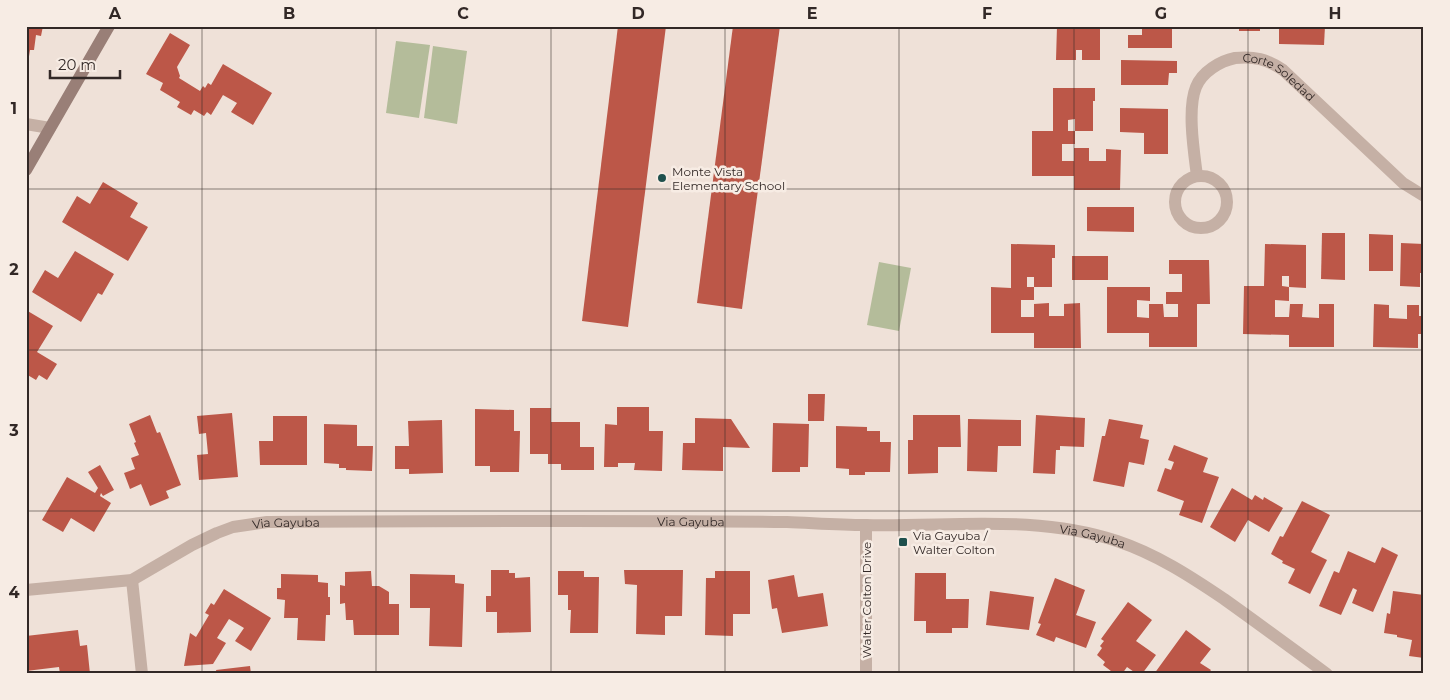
<svg xmlns="http://www.w3.org/2000/svg" width="1450" height="700" font-family="Montserrat,sans-serif">
	<style>
		.green { fill: #b4bc9a }
		.building { fill: #bc5748; fill-rule: evenodd }
		.lines { fill: none; stroke-linecap: round; stroke-linejoin: round }
		.street { stroke: #c5b0a5; stroke-width: 12 }
		.secondary { stroke: #997f77; stroke-width: 12 }
		.grid { fill: none; stroke: #322826; stroke-width: 1; stroke-opacity: 0.55 }
		.poi-dot { fill: #1f504d; stroke: #f7ece4; stroke-width: 2 }
		.labels { text-anchor: middle; dominant-baseline: central; stroke-width: 5; stroke-linejoin: round; paint-order: stroke }
		.street-label { font-size: 12px; fill: #322826; stroke: #f7ece4 }
		.poi-label { font-size: 12px; fill: #322826; stroke: #f7ece4; text-anchor: start }
		.neatline { fill: none; stroke: #322826; stroke-width: 2 }
		.grid-label { font-size: 16px; text-anchor: middle; font-weight: bold; fill: #322826 }
	</style>
	<rect width="100%" height="100%" fill="#efe1d8"/>
	<g class="green">
		<polygon points="396,41 430,45 419,118 386,113"/>
		<polygon points="433,46 467,51 457,124 424,118"/>
		<polygon points="879,262 911,268 899,331 867,325"/>
	</g>
	<g class="building">
		<polygon points="26,26 43,26 41,36 36,35 34,50 30,50 27,69 26,68"/>
		<polygon points="618,26 666,26 628,327 582,321"/>
		<polygon points="733,26 780,26 742,309 697,303"/>
		<polygon points="1057,26 1100,26 1100,60 1082,60 1082,50 1076,50 1076,60 1056,60"/>
		<polygon points="1142,26 1172,26 1172,48 1128,48 1128,35 1142,35"/>
		<rect x="1239" y="26" width="21" height="5"/>
		<polygon points="1279,26 1325,26 1324,45 1279,44"/>
		<polygon points="170,33 190,45 177,67 180,76 179,78 200,91 203,86 205,88 208,83 211,85 223,64 272,93 253,125 231,112 237,103 223,95 211,115 207,112 204,116 194,110 191,115 177,107 180,102 160,90 163,83 146,74"/>
		<polygon points="1121,60 1177,61 1177,73 1169,73 1168,85 1121,85"/>
		<path d="M1053 88H1095V101H1093V131H1075V144H1062V161H1074V148H1089V161H1106V149L1121 150 1120 190H1074V176H1032V131H1053ZM1075 119V131H1068V120Z"/>
		<polygon points="1120,108 1168,109 1168,154 1144,154 1144,133 1120,132"/>
		<polygon points="103,182 138,203 130,217 148,227 128,261 62,222 77,196 90,204"/>
		<polygon points="1087,207 1134,207 1134,232 1087,231"/>
		<polygon points="1322,233 1345,233 1345,280 1321,279"/>
		<polygon points="1369,234 1393,235 1393,271 1369,271"/>
		<polygon points="1401,243 1424,244 1424,273 1420,273 1420,287 1400,286"/>
		<polygon points="1011,244 1055,245 1055,258 1052,258 1052,287 1034,287 1034,277 1027,277 1027,287 1034,287 1034,300 1021,300 1021,317 1034,317 1034,304 1049,303 1049,316 1064,316 1064,304 1080,303 1081,348 1034,348 1034,333 991,333 991,287 1011,288"/>
		<polygon points="1265,244 1306,245 1306,288 1289,287 1289,276 1282,276 1282,286 1289,287 1289,301 1275,300 1275,317 1289,317 1290,304 1303,304 1302,317 1319,318 1319,304 1334,304 1334,347 1289,347 1289,335 1243,334 1244,286 1264,286"/>
		<polygon points="75,251 114,274 102,295 98,293 81,322 32,292 45,270 58,278"/>
		<rect x="1072" y="256" width="36" height="24"/>
		<polygon points="1169,260 1209,260 1210,304 1197,304 1197,347 1149,347 1149,333 1107,333 1107,287 1150,287 1150,301 1137,300 1137,317 1149,318 1149,304 1163,304 1164,317 1178,317 1178,304 1166,304 1166,292 1182,292 1182,274 1169,274"/>
		<polygon points="1374,304 1389,305 1389,318 1407,319 1407,305 1419,305 1419,316 1424,316 1424,334 1418,334 1418,348 1373,347"/>
		<polygon points="26,310 53,326 37,352 57,364 47,380 39,375 36,380 26,374"/>
		<polygon points="808,394 825,394 824,421 808,421"/>
		<polygon points="617,407 649,407 649,431 663,431 662,471 634,470 635,463 618,463 618,467 604,467 605,424 617,425"/>
		<polygon points="530,408 551,408 551,422 580,422 580,447 594,447 594,470 561,470 561,464 548,464 548,454 530,454"/>
		<polygon points="475,409 514,410 514,431 520,431 519,472 490,472 490,466 475,466"/>
		<polygon points="232,413 238,477 199,480 197,455 208,454 206,433 199,434 197,416"/>
		<polygon points="150,415 157,433 160,432 181,485 166,491 169,498 150,506 141,484 130,489 124,473 135,469 131,458 139,455 134,443 136,442 129,424"/>
		<polygon points="913,415 960,415 961,447 938,447 938,473 908,474 908,440 913,440"/>
		<polygon points="1036,415 1085,418 1084,447 1060,446 1060,450 1056,450 1055,474 1033,473"/>
		<polygon points="273,416 307,416 307,465 260,465 259,441 273,441"/>
		<polygon points="695,418 731,419 750,448 723,447 723,471 682,470 683,443 695,443"/>
		<polygon points="968,419 1021,420 1021,446 998,446 997,472 967,471"/>
		<polygon points="1109,419 1143,425 1140,438 1149,440 1144,465 1129,462 1124,487 1093,481 1102,436 1105,436"/>
		<polygon points="442,420 443,473 409,474 409,469 395,469 395,446 409,446 408,421"/>
		<polygon points="773,423 809,424 808,467 800,467 800,472 772,472"/>
		<polygon points="324,424 357,425 357,446 373,446 372,471 346,470 346,468 339,468 339,464 324,463"/>
		<polygon points="836,426 867,427 867,431 880,431 880,442 891,442 890,472 865,472 865,475 849,475 849,469 836,468"/>
		<polygon points="1174,445 1208,458 1203,472 1219,477 1202,523 1179,515 1184,501 1157,491 1165,468 1171,470 1174,462 1168,460"/>
		<polygon points="100,465 114,490 103,496 101,493 100,496 111,503 94,532 71,518 63,532 42,520 67,477 95,493 98,488 88,472"/>
		<polygon points="1232,488 1252,500 1255,495 1263,500 1264,497 1283,508 1269,532 1248,520 1235,542 1210,527"/>
		<polygon points="1302,501 1330,515 1311,552 1327,560 1310,594 1288,583 1295,569 1282,563 1283,561 1271,554 1280,536 1283,537"/>
		<polygon points="1382,547 1398,555 1373,612 1352,603 1357,590 1353,588 1341,615 1319,606 1334,571 1339,573 1348,551 1375,563"/>
		<polygon points="491,570 509,570 509,573 515,573 515,578 530,577 531,632 497,633 497,612 486,612 486,596 491,596"/>
		<polygon points="624,570 683,570 682,616 665,616 665,635 636,634 637,585 625,584"/>
		<polygon points="371,571 372,586 379,586 389,592 389,604 399,604 399,635 354,635 353,620 346,620 345,603 340,604 340,585 345,586 345,572"/>
		<polygon points="558,571 584,571 584,577 599,577 598,633 570,633 571,610 568,610 568,595 558,595"/>
		<polygon points="715,571 750,571 750,614 733,614 733,636 705,635 706,578 715,578"/>
		<polygon points="915,573 946,573 946,599 969,599 968,628 952,628 952,633 926,633 926,621 914,621"/>
		<polygon points="281,574 318,575 318,582 328,583 328,597 330,597 330,615 326,615 325,641 297,640 298,618 284,618 285,600 277,599 277,588 281,588"/>
		<polygon points="410,574 455,575 455,583 464,584 462,647 429,646 430,608 410,608"/>
		<polygon points="794,575 798,597 823,593 828,626 782,633 777,608 772,609 768,580"/>
		<polygon points="1055,578 1085,590 1076,615 1096,622 1086,648 1056,637 1054,642 1036,635 1041,624 1038,623"/>
		<polygon points="224,589 271,618 251,651 235,641 244,628 229,619 217,638 226,643 213,664 184,666 190,633 196,637 209,615 205,613 211,603 214,605"/>
		<polygon points="990,591 1034,597 1029,630 986,625"/>
		<polygon points="1393,591 1424,595 1421,619 1424,620 1424,658 1409,656 1412,640 1397,637 1397,635 1384,633 1387,613 1390,614"/>
		<polygon points="1128,602 1152,620 1136,641 1156,655 1142,674 1137,674 1127,667 1122,674 1115,674 1103,665 1105,662 1097,655 1102,648 1100,646 1104,641 1101,639"/>
		<polygon points="78,630 80,646 87,645 90,674 60,674 59,667 26,671 26,636"/>
		<polygon points="1186,630 1211,649 1200,663 1211,670 1208,674 1154,674"/>
		<polygon points="250,666 251,674 217,674 216,670"/>
	</g>
	<g class="lines">
		<g class="street">
			<polyline points="26,124 50,128"/>
			<path id="s1" d="M1197 176C1194 152 1187 109 1196 87 1202 72 1220 61 1235 58 1254 56 1267 59 1283 70L1403 183 1424 196"/>
			<circle cx="1201" cy="202" r="26"/>
			<polyline points="866,525 866,674"/>
			<polyline points="132,580 142,674"/>
			<path id="s2" d="M26 590 132 580 192 545 217 533 233 527 267 522C441 521 614 520 787 522 813 523 839 525 865 525 950 527 1035 514 1117 541 1156 554 1190 576 1224 599 1259 624 1293 649 1327 674"/>
		</g>
		<polyline class="secondary" points="26,170 109,26"/>
	</g>
	<path class="grid" d="M202 26V674M376 26V674M551 26V674M725 26V674M899 26V674M1074 26V674M1248 26V674M26 189H1424M26 350H1424M26 511H1424"/>
	<g class="poi-dot">
		<circle cx="662" cy="178" r="5"/>
		<rect x="898" y="537" width="10" height="10" rx="2.5"/>
	</g>
	<g class="labels">
		<g class="street-label">
			<text stroke="none"><textPath href="#s1" startOffset="190">Corte Soledad</textPath></text>
			<text stroke="none"><textPath href="#s2" startOffset="679">Via Gayuba</textPath></text>
			<text stroke="none"><textPath href="#s2" startOffset="274">Via Gayuba</textPath></text>
			<text stroke="none"><textPath href="#s2" startOffset="1082">Via Gayuba</textPath></text>
			<text transform="translate(866 600) rotate(-90)">Walter Colton Drive</text>
		</g>
		<g class="poi-label">
			<text x="672" y="171">Monte Vista<tspan x="672" dy="14">Elementary School</tspan></text>
			<text x="913" y="535">Via Gayuba /<tspan x="913" dy="14">Walter Colton</tspan></text>
		</g>
	</g>
	<rect width="1450" height="700" fill="none" stroke="#f7ece4" stroke-width="55"/>
	<path d="M50 70v8h70v-8" fill="none" stroke="#322826" stroke-width="2.5"/>
	<text x="58" y="70" font-size="15" fill="#322826" stroke="#f7ece4" stroke-width="4" paint-order="stroke">20 m</text>
	<rect x="28" y="28" width="1394" height="644" class="neatline"/>
	<g class="grid-label">
		<text x="115" y="19">A</text>
		<text x="289" y="19">B</text>
		<text x="463" y="19">C</text>
		<text x="638" y="19">D</text>
		<text x="812" y="19">E</text>
		<text x="987" y="19">F</text>
		<text x="1161" y="19">G</text>
		<text x="1335" y="19">H</text>
		<text x="14" y="114">1</text>
		<text x="14" y="275">2</text>
		<text x="14" y="436">3</text>
		<text x="14" y="598">4</text>
	</g>
</svg>
